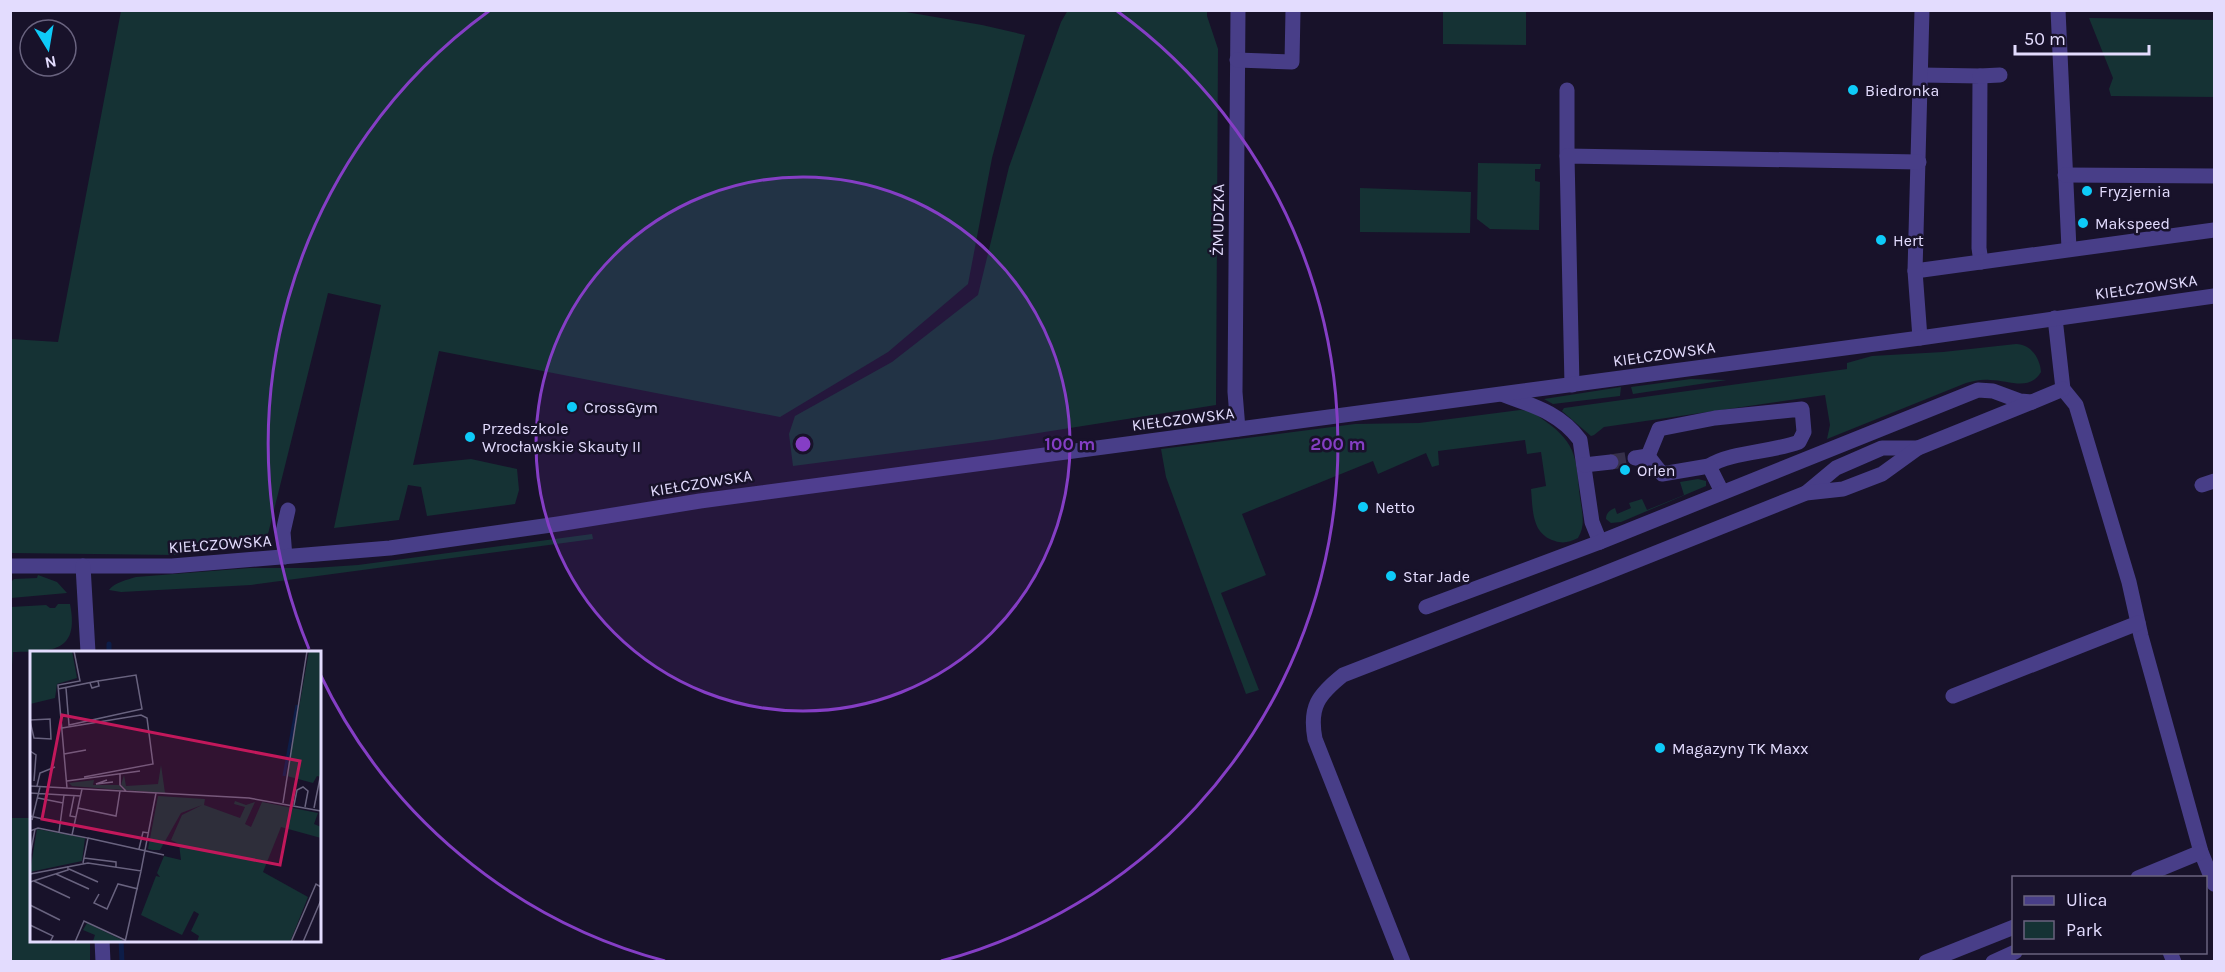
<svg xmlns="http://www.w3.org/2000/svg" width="2225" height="972" font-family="Karla,sans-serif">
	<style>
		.green { fill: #153234 }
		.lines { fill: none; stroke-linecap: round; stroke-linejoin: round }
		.stream { stroke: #0d1d48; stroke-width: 5 }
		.minor-tunnel { stroke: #36304a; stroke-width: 15; stroke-dasharray: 15 8; stroke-linecap: butt }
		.minor { stroke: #483e88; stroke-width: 15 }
		.ring { fill: none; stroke: #853ec5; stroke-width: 3 }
		.poi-dot { fill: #0ecbf8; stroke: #18122a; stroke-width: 2 }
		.labels { text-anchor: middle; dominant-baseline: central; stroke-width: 5; stroke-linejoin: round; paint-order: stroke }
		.poi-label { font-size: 16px; fill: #e3dcfe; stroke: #18122a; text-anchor: start }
		.street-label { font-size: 16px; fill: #e3dcfe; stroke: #18122a }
		.inset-river { fill: none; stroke: #0d1d48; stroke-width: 3 }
		.inset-road { fill: none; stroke: #69637f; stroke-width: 1.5 }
		.view { fill: #c2185b; fill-opacity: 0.15; stroke: #c2185b; stroke-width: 3 }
		.inset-edge { fill: none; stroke: #e3dcfe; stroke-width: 3 }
		.centre { fill: #853ec5; stroke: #18122a; stroke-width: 3 }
		.ring-label { font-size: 18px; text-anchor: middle; font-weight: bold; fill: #853ec5; stroke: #18122a; stroke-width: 5; stroke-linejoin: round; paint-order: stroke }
	</style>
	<rect width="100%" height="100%" fill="#18122a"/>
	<g class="green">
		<polygon points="1068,10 1207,11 1207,16 1218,49 1216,405 993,440 793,466 789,434 795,416 892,362 978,295 1009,167 1061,22"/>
		<polygon points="900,11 982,25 1025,35 992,158 968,284 888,352 780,417 439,351 413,465 471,459 517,469 519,490 515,504 427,516 421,487 408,485 399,520 334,528 381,305 328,293 267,538 176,555 11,553 11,339 58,342 121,11"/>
		<polygon points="1443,11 1526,11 1526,45 1443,44"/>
		<polygon points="2089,18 2214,20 2214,97 2111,96 2109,89 2113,78"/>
		<polygon points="1478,163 1541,164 1540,169 1535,169 1535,181 1540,182 1539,230 1490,229 1477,219"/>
		<polygon points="1360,188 1471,192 1470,233 1360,232"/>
		<path d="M2016 344C2030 344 2040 357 2041 372 2029 392 2009 380 1990 380 1981 379 1974 381 1966 383L1827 439 1830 425 1825 395 1604 427 1594 435 1591 436 1562 411 1564 408 1847 369V363L1872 356 1943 352Z"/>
		<polygon points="1691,379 1727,380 1633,394 1631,387"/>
		<polygon points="1621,387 1620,396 1553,404 1544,399"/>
		<path d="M1520 410C1530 410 1537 415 1545 421 1578 444 1576 460 1580 498 1582 512 1586 525 1578 538 1570 542 1563 544 1555 541 1531 534 1533 509 1531 489L1546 486 1541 452 1527 454 1525 440 1438 451 1439 465 1432 467 1426 453 1378 474 1373 461 1242 514 1266 575 1221 593 1259 690 1246 694 1166 477 1161 449 1355 424 1419 423Z"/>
		<path d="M1698 479 1706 481V486L1621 522 1611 523 1606 519C1606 513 1610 510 1615 508L1617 514 1631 508 1629 503 1642 499 1647 510 1684 495 1680 482Z"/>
		<path d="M592 534 593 539 251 585 121 592 109 590C115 582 127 580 136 577L250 568H313L358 565Z"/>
		<polygon points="38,575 57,582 67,593 11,598 11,582 14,579 37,578"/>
		<path d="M58 604H70C80 654 50 651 13 652L11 679V607L46 605 50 608H55Z"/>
		<polygon points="11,818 31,818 32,940 90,941 90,961 11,961"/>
	</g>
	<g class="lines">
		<g class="stream">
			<polyline points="109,644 109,652"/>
			<polyline points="121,940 122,962"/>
		</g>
		<polyline class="minor-tunnel" points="1611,462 1635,458"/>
		<g class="minor">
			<polyline points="1238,10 1235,392 1238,429"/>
			<polyline points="2058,10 2069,249"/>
			<polyline points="1237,60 1292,62 1293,10"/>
			<polyline points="1921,75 1980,76 1979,248 1981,262"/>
			<polyline points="1980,76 2000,75"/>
			<polyline points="1567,156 1567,90"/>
			<polyline points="2065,175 2214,176"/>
			<polyline points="1915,271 2214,230"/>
			<polyline points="2055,318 2063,389 2076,405 2129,582 2141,636 2201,852 2214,884"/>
			<polyline points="1920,338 1915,271 1922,10"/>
			<polyline points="1572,385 1567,156 1919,162"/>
			<path d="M1504 395C1534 406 1560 413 1580 440L1592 522 1600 542"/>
			<path d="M1648 456 1659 429 1715 418 1802 409 1804 432 1799 442C1773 452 1730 452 1709 466"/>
			<polyline points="1635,458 1648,456 1662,474 1709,466 1722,492"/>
			<polyline points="1584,465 1611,462"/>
			<polyline points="2202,485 2214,481"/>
			<polyline points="1806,493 1836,468 1882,448 1918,448"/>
			<polyline points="285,557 283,532 288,510"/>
			<polyline points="10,566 172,566 390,548 558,524 700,501 1920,338 2214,296"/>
			<polyline points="83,566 88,652"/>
			<polyline points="1426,607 1600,542 1978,390 1993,391 2020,401 2032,402 2063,389"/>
			<polyline points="1953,696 2138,623"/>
			<polyline points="2138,878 2201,852"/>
			<polyline points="102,940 103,962"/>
			<polyline points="2170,952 2174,962"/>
			<path d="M1403 962 1315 739C1309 707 1318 695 1343 675L1598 576 1806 493 1843 489 1882 474 1918 448 2032 402"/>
			<polyline points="1926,962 2014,927"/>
			<polyline points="1993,962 2015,952"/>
		</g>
	</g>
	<circle cx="803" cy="444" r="267" fill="#853ec5" fill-opacity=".12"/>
	<g class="ring">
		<circle cx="803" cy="444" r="267"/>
		<path d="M665 961A535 535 0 0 1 320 674M309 649A535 535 0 0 1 489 11M1117 11A535 535 0 0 1 941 961"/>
	</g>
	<g class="poi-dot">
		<circle cx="1853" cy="90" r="6"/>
		<circle cx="2087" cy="191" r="6"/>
		<circle cx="2083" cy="223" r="6"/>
		<circle cx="1881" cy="240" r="6"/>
		<circle cx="572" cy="407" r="6"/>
		<circle cx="470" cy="437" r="6"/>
		<circle cx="1625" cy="470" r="6"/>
		<circle cx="1363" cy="507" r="6"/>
		<circle cx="1391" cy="576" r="6"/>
		<circle cx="1660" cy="748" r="6"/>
	</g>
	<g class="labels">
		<g class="poi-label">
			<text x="1865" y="90">Biedronka</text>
			<text x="2099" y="191">Fryzjernia</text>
			<text x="2095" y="223">Makspeed</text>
			<text x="1893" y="240">Hert</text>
			<text x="584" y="407">CrossGym</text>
			<text x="482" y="428">Przedszkole<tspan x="482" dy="18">Wrocławskie Skauty II</tspan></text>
			<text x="1637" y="470">Orlen</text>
			<text x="1375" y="507">Netto</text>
			<text x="1403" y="576">Star Jade</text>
			<text x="1672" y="748">Magazyny TK Maxx</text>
		</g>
		<g class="street-label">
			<text transform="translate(1218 220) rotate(-89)">ŻMUDZKA</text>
			<text transform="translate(2146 287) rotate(-8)">KIEŁCZOWSKA</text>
			<text transform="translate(1664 354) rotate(-8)">KIEŁCZOWSKA</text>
			<text transform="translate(1183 419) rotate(-7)">KIEŁCZOWSKA</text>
			<text transform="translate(701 483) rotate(-9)">KIEŁCZOWSKA</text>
			<text transform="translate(220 544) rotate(-4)">KIEŁCZOWSKA</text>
		</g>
	</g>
	<g transform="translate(30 651)">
		<rect width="291" height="291" fill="#18122a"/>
		<path d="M0 0H42L47 27 27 33 25 47 0 53ZM279 0H291V126L287 125 283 132 257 125ZM131 114 135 142 96 139 91 134 94 124 96 135 128 133ZM64 129 63 134H89L93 139 42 135 39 132ZM128 145 175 148 174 154 210 167 215 156 204 153 205 150 216 154 225 151 215 173 221 176 232 151 288 162 284 173 291 176V187L251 176 233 221 278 246 260 291H167L169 285 161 280 169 263 164 260 152 284 111 264 126 225 130 226 127 222 134 205 151 209 149 193 141 189 152 164 172 154 151 162 130 199H122L118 198ZM7 178 55 187 52 210 0 221ZM57 272 92 289V291L63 290 65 284 53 279Z" fill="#153234"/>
		<path class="inset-river" d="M254 125 267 54"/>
		<path class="inset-road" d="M36 37 39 74 112 58 106 24 68 30M28 38 68 30 69 35 62 37 60 32M0 69 20 68 21 88 4 87 0 70M32 77 111 64 117 67 123 113 54 126M0 100 6 104 4 130M34 103 56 99M90 123V134L96 140M77 129 66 133 83 131M37 130 110 120M0 135 219 147 291 160M7 135 10 122 25 116M37 137 28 34 50 30 44 0M52 138 42 184 58 187 53 212M0 142 51 145M44 145 40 165 46 166M8 147 33 152M253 152 277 0M264 154 267 139 273 136 278 140 275 156M48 157 86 165 90 140M284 157 291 122M0 165 30 172M2 169 10 136M0 180 8 177 42 184M29 181 34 144M58 187 134 204M109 198 113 181 119 182M0 205 5 178M54 207 86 211V216M39 218 68 231M0 223 58 212 111 220 126 142M26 223 59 238M4 230 40 247M0 231 38 219V215M69 243 64 252 77 258 88 233 108 238M0 254 30 269M0 274 23 285 20 291M45 291 54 270 95 289M95 291 111 220M261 291 286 233 291 236M273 291 291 249"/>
		<path class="view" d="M32 64 270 110 250 214 12 168Z"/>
		<rect width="291" height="291" class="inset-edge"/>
	</g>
	<circle cx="803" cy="444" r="9" class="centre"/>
	<g class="ring-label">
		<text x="1070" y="450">100 m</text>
		<text x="1338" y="450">200 m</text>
	</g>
	<rect width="2225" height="972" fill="none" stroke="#e3dcfe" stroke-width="24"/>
	<rect x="2012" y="876" width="195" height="78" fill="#18122a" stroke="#69637f" stroke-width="1.5"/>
	<rect x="2024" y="896" width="30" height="9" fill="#483e88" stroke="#69637f" stroke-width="1.5"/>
	<text x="2066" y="906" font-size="18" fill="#e3dcfe">Ulica</text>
	<rect x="2024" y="921" width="30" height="18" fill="#153234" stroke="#69637f" stroke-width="1.5"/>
	<text x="2066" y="936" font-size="18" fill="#e3dcfe">Park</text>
	<g transform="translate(48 48) rotate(169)"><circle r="28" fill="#18122a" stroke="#69637f" stroke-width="1.5"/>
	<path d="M0-4.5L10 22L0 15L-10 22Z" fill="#0ecbf8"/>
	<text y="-9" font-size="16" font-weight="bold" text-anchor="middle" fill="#e3dcfe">N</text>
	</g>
	<path d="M2015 45v9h134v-9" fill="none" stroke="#e3dcfe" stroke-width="3"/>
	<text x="2024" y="45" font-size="18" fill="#e3dcfe" stroke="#18122a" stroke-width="4.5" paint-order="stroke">50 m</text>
</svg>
